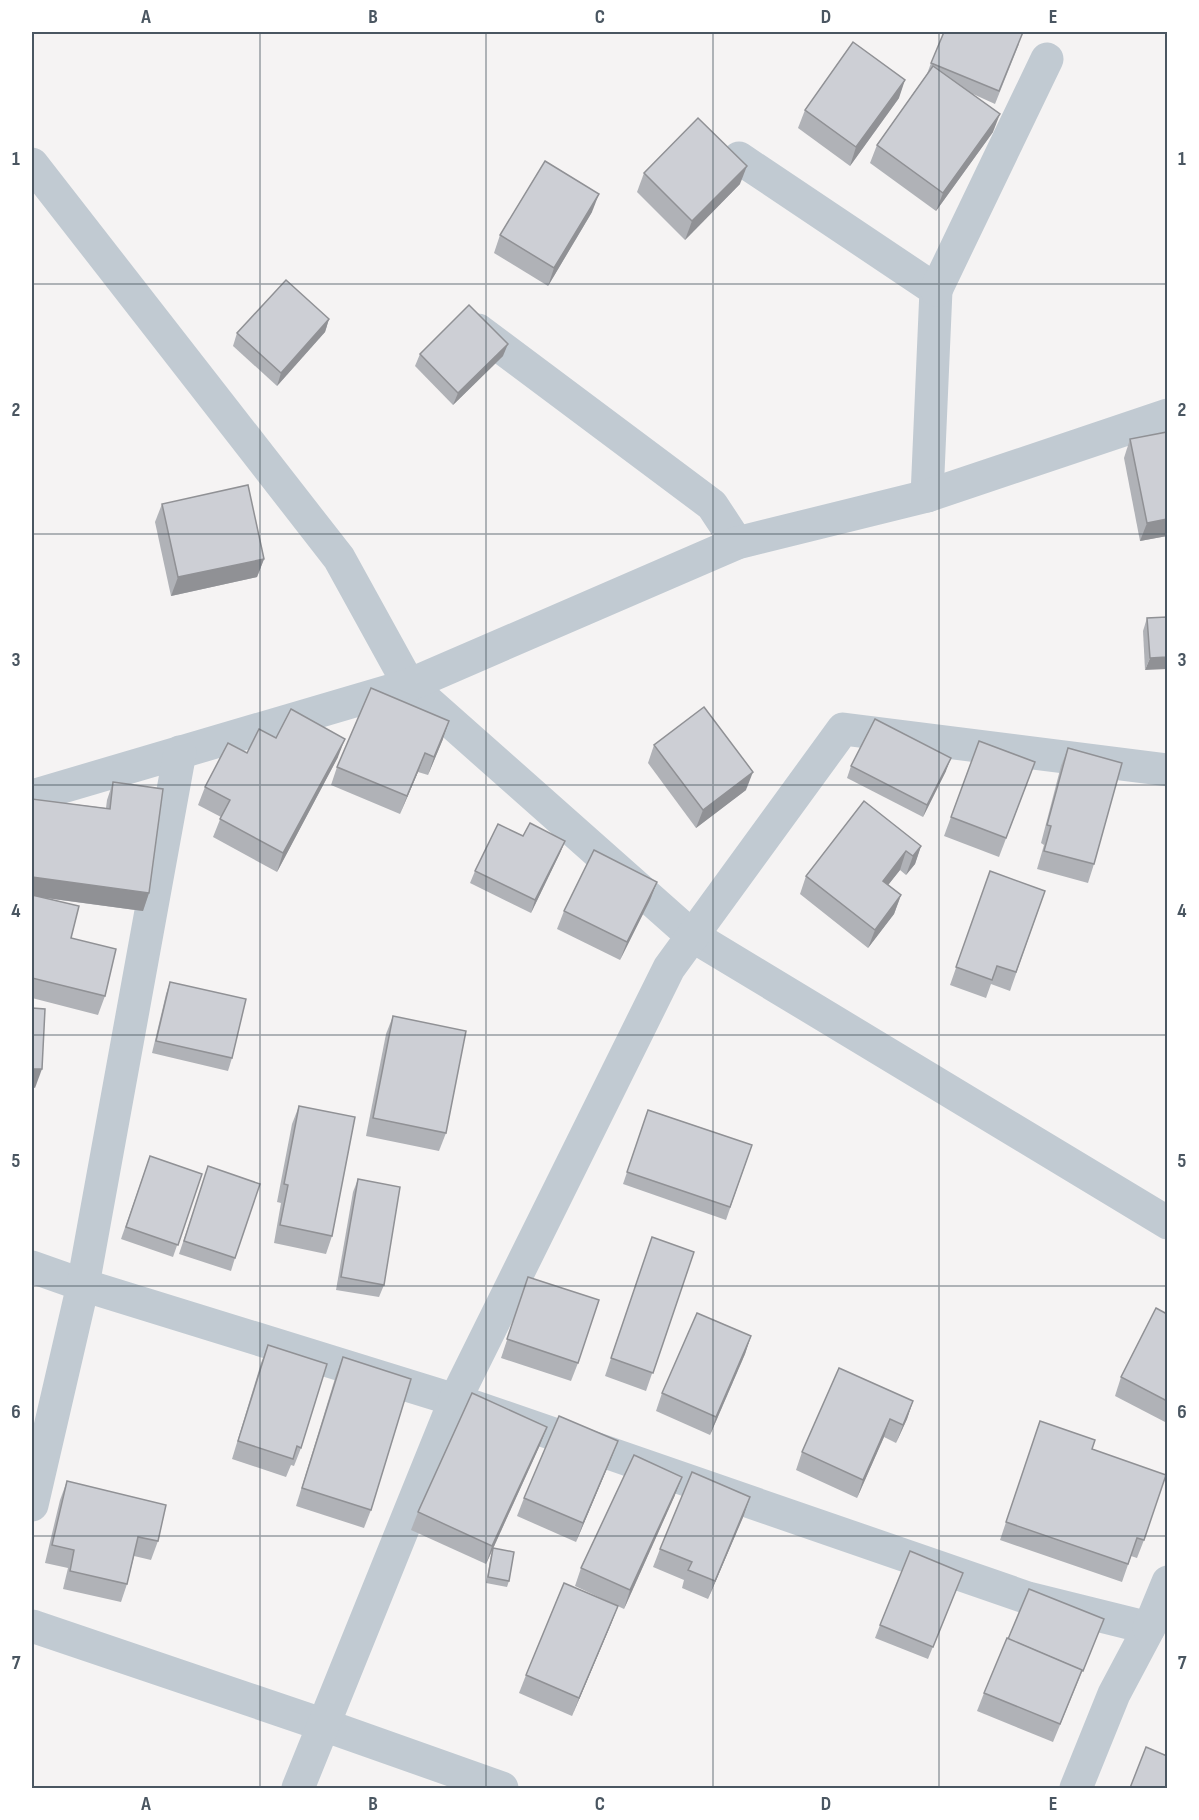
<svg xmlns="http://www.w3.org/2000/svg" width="1199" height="1820" font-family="'Sofia Sans Condensed',sans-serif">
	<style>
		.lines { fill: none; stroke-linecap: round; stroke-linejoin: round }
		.minor { stroke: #c1cad2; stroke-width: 33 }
		.wall { fill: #b0b2b7 }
		.shaded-wall { fill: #909195 }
		.building { fill: #cdcfd5; stroke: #909195; stroke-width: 1.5 }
		.grid { fill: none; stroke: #4a5661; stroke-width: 1.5; stroke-opacity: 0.55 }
		.neatline { fill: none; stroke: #4a5661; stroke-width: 2 }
		.grid-label { font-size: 20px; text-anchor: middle; font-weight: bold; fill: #4a5661 }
	</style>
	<rect width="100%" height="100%" fill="#f5f3f3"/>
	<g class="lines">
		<g class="minor">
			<polyline points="739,158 936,290 927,496"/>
			<polyline points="32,164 339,558 409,685 691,935 1168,1223"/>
			<polyline points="936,290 1047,59"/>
			<polyline points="478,330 712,505 737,543"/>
			<polyline points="32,796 409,685 737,543 927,496 1168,415"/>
			<polyline points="32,1267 83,1285 455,1400 1028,1598 1149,1628 1114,1694 1076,1788"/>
			<polyline points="32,1505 83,1285 180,752"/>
			<polyline points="32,1626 324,1725 502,1788"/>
			<polyline points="1149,1628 1168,1582"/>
			<polyline points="298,1788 455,1400 669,968 843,729 1168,770"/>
		</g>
	</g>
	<g class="wall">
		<polygon points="1019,44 995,104 973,94 993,132 936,211 870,163 877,145 927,74 931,63"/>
		<polygon points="899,98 850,166 798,128 805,110"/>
		<polygon points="644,173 740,184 685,240 637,192"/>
		<polygon points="592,212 548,286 494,253 500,235"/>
		<polygon points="329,319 325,332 277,386 233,346 237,333"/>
		<polygon points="420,354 503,356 453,405 415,366"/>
		<polygon points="1130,439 1167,536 1140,541 1124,458"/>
		<polygon points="162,504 264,559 257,577 171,596 155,522"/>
		<polygon points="1167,617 1145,670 1143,631 1147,618"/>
		<polygon points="276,738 338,757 277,872 213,837 221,817 198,805 205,787 247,753"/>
		<polygon points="443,739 428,775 418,772 400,814 331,785 337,767"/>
		<polygon points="979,741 1035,762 999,857 944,836"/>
		<polygon points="654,745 746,790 696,828 648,763"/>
		<polygon points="1068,748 1094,864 1088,883 1037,869 1044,845 1041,843 1061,766"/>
		<polygon points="851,766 946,771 923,817 847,778"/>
		<polygon points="113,782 149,893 143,911 45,898 71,938 105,996 98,1015 32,998 32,799 106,808 107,800"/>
		<polygon points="565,841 560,853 531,913 470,883 475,871"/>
		<polygon points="921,846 915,864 906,875 900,870 888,885 901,895 894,914 868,948 800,894 806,876"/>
		<polygon points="990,871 1045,891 1010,991 991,984 986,998 950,985"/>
		<polygon points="657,882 650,900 620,960 557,929 564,911"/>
		<polygon points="170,982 232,1058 228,1071 152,1053 166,994"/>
		<polygon points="393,1016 446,1133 439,1151 366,1136 386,1034"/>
		<polygon points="299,1106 332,1236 326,1254 274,1243 281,1203 277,1202 292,1124"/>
		<polygon points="648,1110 752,1145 726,1220 623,1184"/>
		<polygon points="150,1156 202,1174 173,1257 121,1239"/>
		<polygon points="204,1179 235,1258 231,1271 179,1254"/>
		<polygon points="358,1179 384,1285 379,1297 336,1290 353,1192"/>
		<polygon points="694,1252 646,1391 605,1376 646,1255"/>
		<polygon points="528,1277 578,1363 571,1381 501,1358"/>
		<polygon points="1167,1314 1167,1423 1115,1396 1121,1377"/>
		<polygon points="751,1336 745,1354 710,1435 656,1411 662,1393"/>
		<polygon points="268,1345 301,1448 294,1466 291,1465 286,1477 232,1459 261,1363"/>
		<polygon points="343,1357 371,1510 364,1528 296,1506 336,1375"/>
		<polygon points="913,1401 907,1419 896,1443 884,1437 857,1498 796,1470 802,1452"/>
		<polygon points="1040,1421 1092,1449 1144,1540 1137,1558 1131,1556 1122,1582 1000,1540"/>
		<polygon points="540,1445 486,1564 411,1530 418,1512"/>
		<polygon points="611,1459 576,1542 517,1516 524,1498"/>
		<polygon points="67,1481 158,1541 151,1560 134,1556 127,1584 121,1602 63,1589 68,1568 45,1563 60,1500"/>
		<polygon points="675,1495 624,1609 575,1586 581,1568"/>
		<polygon points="744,1515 708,1599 682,1588 684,1580 653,1567 660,1549"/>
		<polygon points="493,1548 509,1581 507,1587 486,1583 491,1555"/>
		<polygon points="958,1585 928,1659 875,1638 880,1625"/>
		<polygon points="618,1606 611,1624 572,1716 519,1693 526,1675"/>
		<polygon points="1104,1619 1053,1742 977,1711 984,1693 1008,1639"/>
	</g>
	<g class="shaded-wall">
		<polygon points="905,80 899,98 850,166 856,147"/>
		<polygon points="1000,114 993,132 936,211 943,193"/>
		<polygon points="747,166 740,184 685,240 692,221"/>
		<polygon points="599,194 592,212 548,286 554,268"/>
		<polygon points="329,319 325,332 277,386 281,373"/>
		<polygon points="508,344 503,356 453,405 458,393"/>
		<polygon points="1167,519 1167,536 1140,541 1147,523"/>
		<polygon points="264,559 257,577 171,596 178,577"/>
		<polygon points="1167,657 1167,669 1145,670 1150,658"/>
		<polygon points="449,721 443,739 428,775 434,757"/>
		<polygon points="345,739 338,757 277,872 283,853"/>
		<polygon points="425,753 418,772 400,814 407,796"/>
		<polygon points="951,758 946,771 923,817 927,805"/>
		<polygon points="753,772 746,790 696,828 703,810"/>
		<polygon points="565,841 560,853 531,913 535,900"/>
		<polygon points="921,846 915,864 906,875 913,856"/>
		<polygon points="906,851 900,870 877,899 883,881"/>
		<polygon points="32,877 149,893 143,911 32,896"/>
		<polygon points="657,882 650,900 620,960 627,942"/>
		<polygon points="901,895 894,914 868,948 875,930"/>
		<polygon points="32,1069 42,1069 35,1088 32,1087"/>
		<polygon points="751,1336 745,1354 710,1435 716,1417"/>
		<polygon points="913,1401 907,1419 896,1443 903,1425"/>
		<polygon points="890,1419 884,1437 857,1498 863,1480"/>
		<polygon points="547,1427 540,1445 486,1564 492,1546"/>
		<polygon points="618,1441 611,1459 576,1542 583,1523"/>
		<polygon points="682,1477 675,1495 624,1609 630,1590"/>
		<polygon points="750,1497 744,1515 708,1599 715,1581"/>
		<polygon points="618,1606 611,1624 572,1716 579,1698"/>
	</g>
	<g class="building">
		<polygon points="944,32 1023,32 999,91 931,63"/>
		<polygon points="853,42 905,80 856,147 805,110"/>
		<polygon points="933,66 1000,114 943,193 877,145"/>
		<polygon points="698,118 747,166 692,221 644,173"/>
		<polygon points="545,161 599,194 554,268 500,235"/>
		<polygon points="286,280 329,319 281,373 237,333"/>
		<polygon points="469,305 508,344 458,393 420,354"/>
		<polygon points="1167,432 1167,519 1147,523 1130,439"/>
		<polygon points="248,485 264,559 178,577 162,504"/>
		<polygon points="1167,617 1167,657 1150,658 1147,618"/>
		<polygon points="371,688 449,721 434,757 425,753 407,796 337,767"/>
		<polygon points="704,707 753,772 703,810 654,745"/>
		<polygon points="291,709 345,739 283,853 220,819 230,800 205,787 228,743 247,753 259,729 276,738"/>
		<polygon points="875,719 951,758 927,805 851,766"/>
		<polygon points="979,741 1035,762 1006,838 951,817"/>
		<polygon points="1068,748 1122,763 1094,864 1044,851 1051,826 1047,825"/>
		<polygon points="113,782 163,789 149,893 32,877 32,799 110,809"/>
		<polygon points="864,801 921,846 913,856 906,851 883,881 901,895 875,930 806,876"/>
		<polygon points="530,823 565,841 535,900 475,871 498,824 523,836"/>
		<polygon points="594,850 657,882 627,942 564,911"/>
		<polygon points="990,871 1045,891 1016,972 997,966 992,980 956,967"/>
		<polygon points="32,895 79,906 71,938 116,949 105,996 32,978"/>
		<polygon points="170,982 246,999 232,1058 156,1041"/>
		<polygon points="32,1008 45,1009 42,1069 32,1069"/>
		<polygon points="393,1016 466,1031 446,1133 373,1118"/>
		<polygon points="299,1106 355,1117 332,1236 280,1225 288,1185 284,1184"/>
		<polygon points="648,1110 752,1145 730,1207 627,1172"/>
		<polygon points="150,1156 202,1174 178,1245 126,1227"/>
		<polygon points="208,1166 260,1184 235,1258 184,1241"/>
		<polygon points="358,1179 400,1187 384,1285 341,1277"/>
		<polygon points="652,1237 694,1252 653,1373 611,1358"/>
		<polygon points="528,1277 599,1300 578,1363 507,1339"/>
		<polygon points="1156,1308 1167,1314 1167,1401 1121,1377"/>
		<polygon points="697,1313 751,1336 716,1417 662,1393"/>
		<polygon points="268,1345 327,1364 301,1448 297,1446 293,1459 238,1441"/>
		<polygon points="343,1357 411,1379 371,1510 302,1488"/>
		<polygon points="839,1368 913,1401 903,1425 890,1419 863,1480 802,1452"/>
		<polygon points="472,1393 547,1427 492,1546 418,1512"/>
		<polygon points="559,1416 618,1441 583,1523 524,1498"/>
		<polygon points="1040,1421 1095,1440 1092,1449 1166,1475 1144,1540 1137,1538 1128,1564 1006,1522"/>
		<polygon points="634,1455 682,1477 630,1590 581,1568"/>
		<polygon points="692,1472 750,1497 715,1581 688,1570 692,1562 660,1549"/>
		<polygon points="67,1481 166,1505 158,1541 138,1537 127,1584 70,1571 74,1550 52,1545"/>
		<polygon points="493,1548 514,1552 509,1581 488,1577"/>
		<polygon points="910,1551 963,1573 933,1647 880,1625"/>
		<polygon points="564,1583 618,1606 579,1698 526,1675"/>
		<polygon points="1029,1589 1104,1619 1083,1671 1008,1639"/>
		<polygon points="1007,1638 1082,1670 1060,1724 984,1693"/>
		<polygon points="1146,1747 1167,1756 1167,1788 1130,1788"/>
	</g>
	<path class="grid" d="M260 32V1788M486 32V1788M713 32V1788M939 32V1788M32 284H1168M32 534H1168M32 785H1168M32 1035H1168M32 1286H1168M32 1536H1168"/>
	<rect width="1199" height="1820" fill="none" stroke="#ffffff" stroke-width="66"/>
	<rect x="33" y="33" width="1133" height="1754" class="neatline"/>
	<g class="grid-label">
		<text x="146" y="23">A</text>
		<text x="373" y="23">B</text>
		<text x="600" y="23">C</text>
		<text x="826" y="23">D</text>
		<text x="1053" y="23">E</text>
		<text x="16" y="165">1</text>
		<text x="1182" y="165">1</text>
		<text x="16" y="416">2</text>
		<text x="1182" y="416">2</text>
		<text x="16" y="666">3</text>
		<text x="1182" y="666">3</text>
		<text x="16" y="917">4</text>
		<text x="1182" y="917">4</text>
		<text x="16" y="1167">5</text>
		<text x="1182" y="1167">5</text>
		<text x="16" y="1418">6</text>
		<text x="1182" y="1418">6</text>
		<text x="16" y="1669">7</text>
		<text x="1182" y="1669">7</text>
		<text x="146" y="1810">A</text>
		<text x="373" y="1810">B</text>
		<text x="600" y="1810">C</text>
		<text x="826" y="1810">D</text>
		<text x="1053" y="1810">E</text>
	</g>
</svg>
